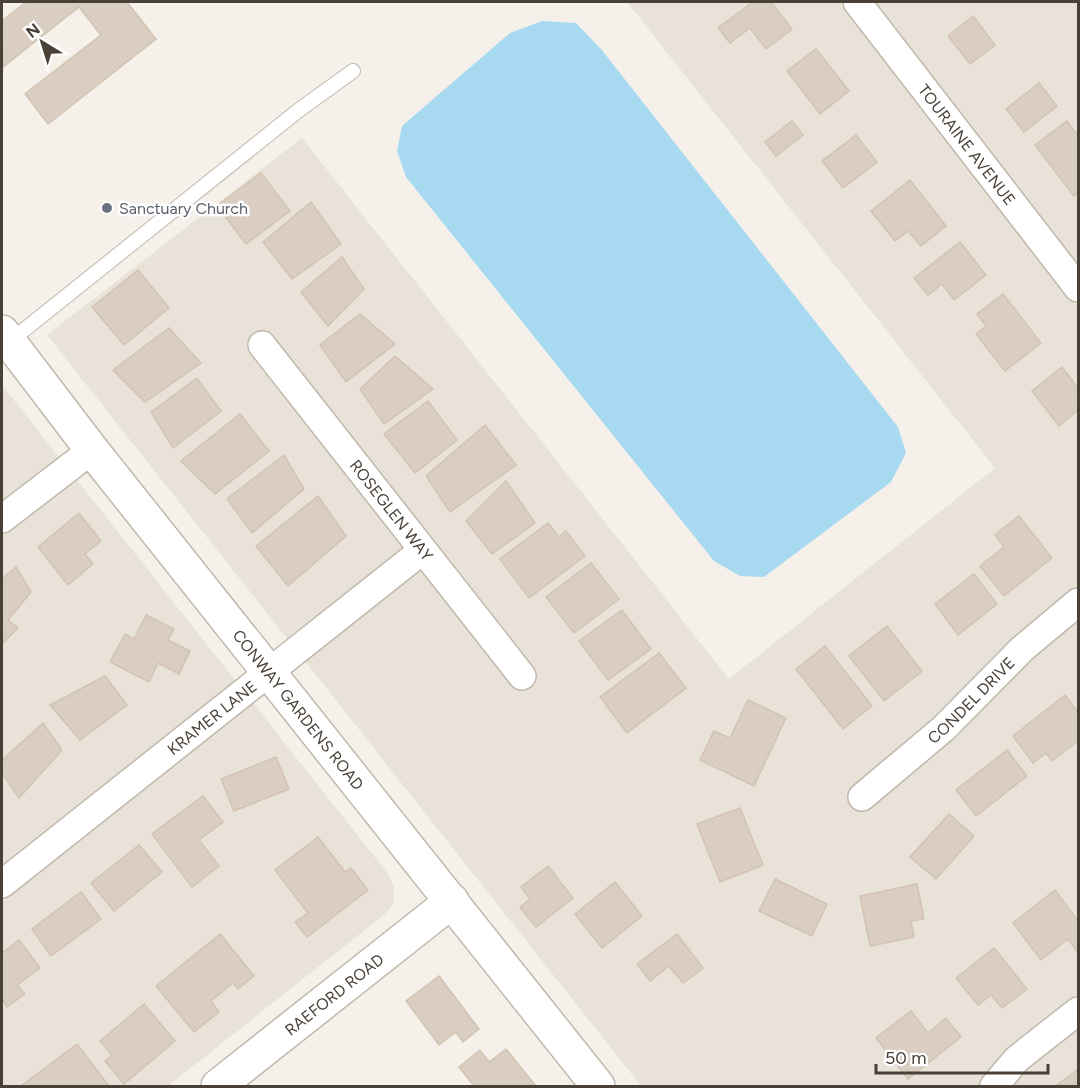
<svg xmlns="http://www.w3.org/2000/svg" width="1080" height="1088" font-family="Figtree,sans-serif">
	<style>
		.residential { fill: #e9e2d8 }
		.water { fill: #a7d9f1 }
		.building { fill: #dacec2; stroke: #d2c3b2; stroke-width: 1.5 }
		.lines { fill: none; stroke-linecap: round; stroke-linejoin: round }
		.service-casing { stroke: #c1b8ac; stroke-width: 16 }
		.minor-casing { stroke: #c1b8ac; stroke-width: 30 }
		.tertiary-casing { stroke: #c1b8ac; stroke-width: 36 }
		.service { stroke: #fff; stroke-width: 14 }
		.minor { stroke: #fff; stroke-width: 27 }
		.tertiary { stroke: #fff; stroke-width: 33 }
		.worship-dot { fill: #6b7280; stroke: #fff; stroke-width: 2 }
		.labels { text-anchor: middle; dominant-baseline: central; stroke-width: 5; stroke-linejoin: round; paint-order: stroke }
		.street-label { font-size: 16px; fill: #494138; stroke: #fff }
		.worship-label { font-size: 16px; fill: #5b616d; stroke: #fff; text-anchor: start }
	</style>
	<rect width="100%" height="100%" fill="#f5f1ea"/>
	<g class="residential">
		<polygon points="627,2 1078,2 1078,1086 641,1086 47,335 302,138 729,679 995,468"/>
		<polygon points="2,385 389,875 394,887 393,904 385,914 168,1086 2,1086"/>
	</g>
	<polygon class="water" points="542,21 576,23 601,49 898,427 906,453 891,482 764,577 740,576 714,561 406,177 397,151 402,126 510,33"/>
	<g class="building">
		<polygon points="26,2 127,2 156,39 48,124 25,94 101,35 79,7 3,67 2,21"/>
		<polygon points="753,2 771,2 792,29 766,49 750,28 730,43 718,28"/>
		<polygon points="973,16 995,45 970,64 948,36"/>
		<polygon points="816,49 849,91 820,114 787,71"/>
		<polygon points="1039,83 1057,106 1024,132 1006,109"/>
		<polygon points="792,121 803,135 776,156 765,142"/>
		<polygon points="1067,121 1078,136 1078,192 1074,196 1035,145"/>
		<polygon points="856,135 877,162 843,188 822,161"/>
		<polygon points="261,173 290,211 246,244 217,206"/>
		<polygon points="910,180 946,226 921,246 908,231 895,241 871,211"/>
		<polygon points="311,202 341,244 292,279 263,242"/>
		<polygon points="960,242 986,275 954,300 942,284 928,295 914,278"/>
		<polygon points="342,257 364,289 328,326 301,292"/>
		<polygon points="138,270 169,308 124,345 92,307"/>
		<polygon points="1003,294 1041,343 1005,371 976,334 986,326 977,314"/>
		<polygon points="360,314 395,344 346,382 320,345"/>
		<polygon points="169,328 201,363 145,402 113,370"/>
		<polygon points="395,356 433,389 384,424 360,389"/>
		<polygon points="1062,367 1078,388 1078,410 1059,426 1032,391"/>
		<polygon points="197,378 221,411 173,448 151,412"/>
		<polygon points="428,401 457,440 415,473 384,434"/>
		<polygon points="240,414 269,451 215,494 181,461"/>
		<polygon points="485,425 516,465 450,512 426,476"/>
		<polygon points="284,455 304,489 252,533 227,499"/>
		<polygon points="506,481 535,523 492,554 466,521"/>
		<polygon points="318,496 346,536 288,586 256,546"/>
		<polygon points="79,513 101,541 85,554 93,564 68,585 38,547"/>
		<polygon points="1019,516 1052,558 1004,596 980,566 1004,547 995,535"/>
		<polygon points="548,523 559,537 566,531 585,556 529,598 500,559"/>
		<polygon points="591,563 619,599 574,633 546,597"/>
		<polygon points="16,567 31,592 8,620 18,628 2,644 2,579"/>
		<polygon points="974,574 997,604 958,635 935,604"/>
		<polygon points="622,610 651,649 608,680 579,641"/>
		<polygon points="146,615 174,629 168,640 190,651 179,674 158,663 149,682 110,662 125,634 134,639"/>
		<polygon points="887,626 922,671 884,701 849,656"/>
		<polygon points="825,646 872,706 843,729 796,669"/>
		<polygon points="659,653 686,688 627,733 600,697"/>
		<polygon points="105,676 127,705 80,740 50,705"/>
		<polygon points="1065,695 1078,712 1078,741 1052,761 1046,753 1033,763 1013,736"/>
		<polygon points="748,700 786,718 754,786 700,760 714,731 730,738"/>
		<polygon points="43,723 62,750 19,798 2,773 2,760"/>
		<polygon points="1007,750 1027,776 976,816 956,790"/>
		<polygon points="276,757 289,789 234,811 221,779"/>
		<polygon points="203,796 223,822 199,840 219,866 192,887 152,834"/>
		<polygon points="740,808 763,865 720,882 697,824"/>
		<polygon points="949,814 974,836 936,879 910,857"/>
		<polygon points="318,837 345,872 351,868 368,890 307,937 295,922 308,913 275,870"/>
		<polygon points="139,845 162,872 114,911 91,883"/>
		<polygon points="548,866 573,898 536,927 520,907 530,899 521,887"/>
		<polygon points="775,879 827,904 812,936 759,911"/>
		<polygon points="615,882 642,916 602,948 575,914"/>
		<polygon points="917,884 924,919 911,921 914,937 870,946 860,896"/>
		<polygon points="1055,890 1078,921 1078,953 1068,939 1041,960 1013,923"/>
		<polygon points="81,892 101,919 51,956 32,929"/>
		<polygon points="220,934 254,976 238,989 233,983 211,1001 219,1012 194,1032 156,986"/>
		<polygon points="677,934 703,968 683,983 669,966 650,981 637,964"/>
		<polygon points="19,940 40,968 17,985 25,994 7,1007 2,999 2,953"/>
		<polygon points="994,948 1027,989 1002,1008 991,995 978,1005 956,978"/>
		<polygon points="439,976 479,1029 463,1042 456,1032 439,1045 406,1001"/>
		<polygon points="144,1004 175,1041 124,1084 105,1061 112,1055 100,1041"/>
		<polygon points="911,1011 928,1033 946,1018 961,1037 908,1079 876,1038"/>
		<polygon points="77,1044 109,1086 21,1086"/>
		<polygon points="506,1049 536,1086 474,1086 459,1067 480,1050 489,1062"/>
		<polygon points="1078,1069 1078,1086 1056,1086"/>
	</g>
	<g class="lines">
		<g class="service-casing">
			<polyline id="service" points="9,342 299,110 353,71"/>
		</g>
		<g class="minor-casing">
			<g id="minor">
				<path id="s1" d="M857 2 1078 288"/>
				<path id="s2" d="M262 345 522 676"/>
				<polyline points="2,519 92,450"/>
				<path id="s3" d="M862 797 944 728 1022 649 1078 602"/>
				<path id="s4" d="M2 884 423 550"/>
				<polyline points="994,1086 1017,1059 1078,1011"/>
			</g>
		</g>
		<g class="tertiary-casing">
			<g id="tertiary">
				<path id="s5" d="M2 332 92 450 598 1086"/>
				<path id="s6" d="M218 1086 452 901"/>
			</g>
		</g>
		<use href="#service" class="service"/>
		<use href="#minor" class="minor"/>
		<use href="#tertiary" class="tertiary"/>
	</g>
	<circle class="worship-dot" cx="107" cy="208" r="6"/>
	<g class="labels">
		<g class="street-label">
			<text stroke="none"><textPath href="#s1" startOffset="180">TOURAINE AVENUE</textPath></text>
			<text stroke="none"><textPath href="#s2" startOffset="210">ROSEGLEN WAY</textPath></text>
			<text stroke="none"><textPath href="#s3" startOffset="146">CONDEL DRIVE</textPath></text>
			<text stroke="none"><textPath href="#s5" startOffset="480">CONWAY GARDENS ROAD</textPath></text>
			<text stroke="none"><textPath href="#s4" startOffset="268">KRAMER LANE</textPath></text>
			<text stroke="none"><textPath href="#s6" startOffset="148">RAEFORD ROAD</textPath></text>
		</g>
		<g class="worship-label">
			<text x="119" y="208">Sanctuary Church</text>
		</g>
	</g>
	<rect width="1080" height="1088" fill="none" stroke="#494138" stroke-width="6"/>
	<g transform="translate(42 42) rotate(322)" stroke="#ffffff" stroke-width="4.5" paint-order="stroke">
	<path d="M0-4.5L10 22L0 15L-10 22Z" fill="#494138"/>
	<text y="-9" font-size="16" font-weight="bold" text-anchor="middle" fill="#494138">N</text>
	</g>
	<path d="M876 1064v9h172v-9" fill="none" stroke="#494138" stroke-width="3"/>
	<text x="885" y="1064" font-size="18" fill="#494138" stroke="#ffffff" stroke-width="4.5" paint-order="stroke">50 m</text>
</svg>
